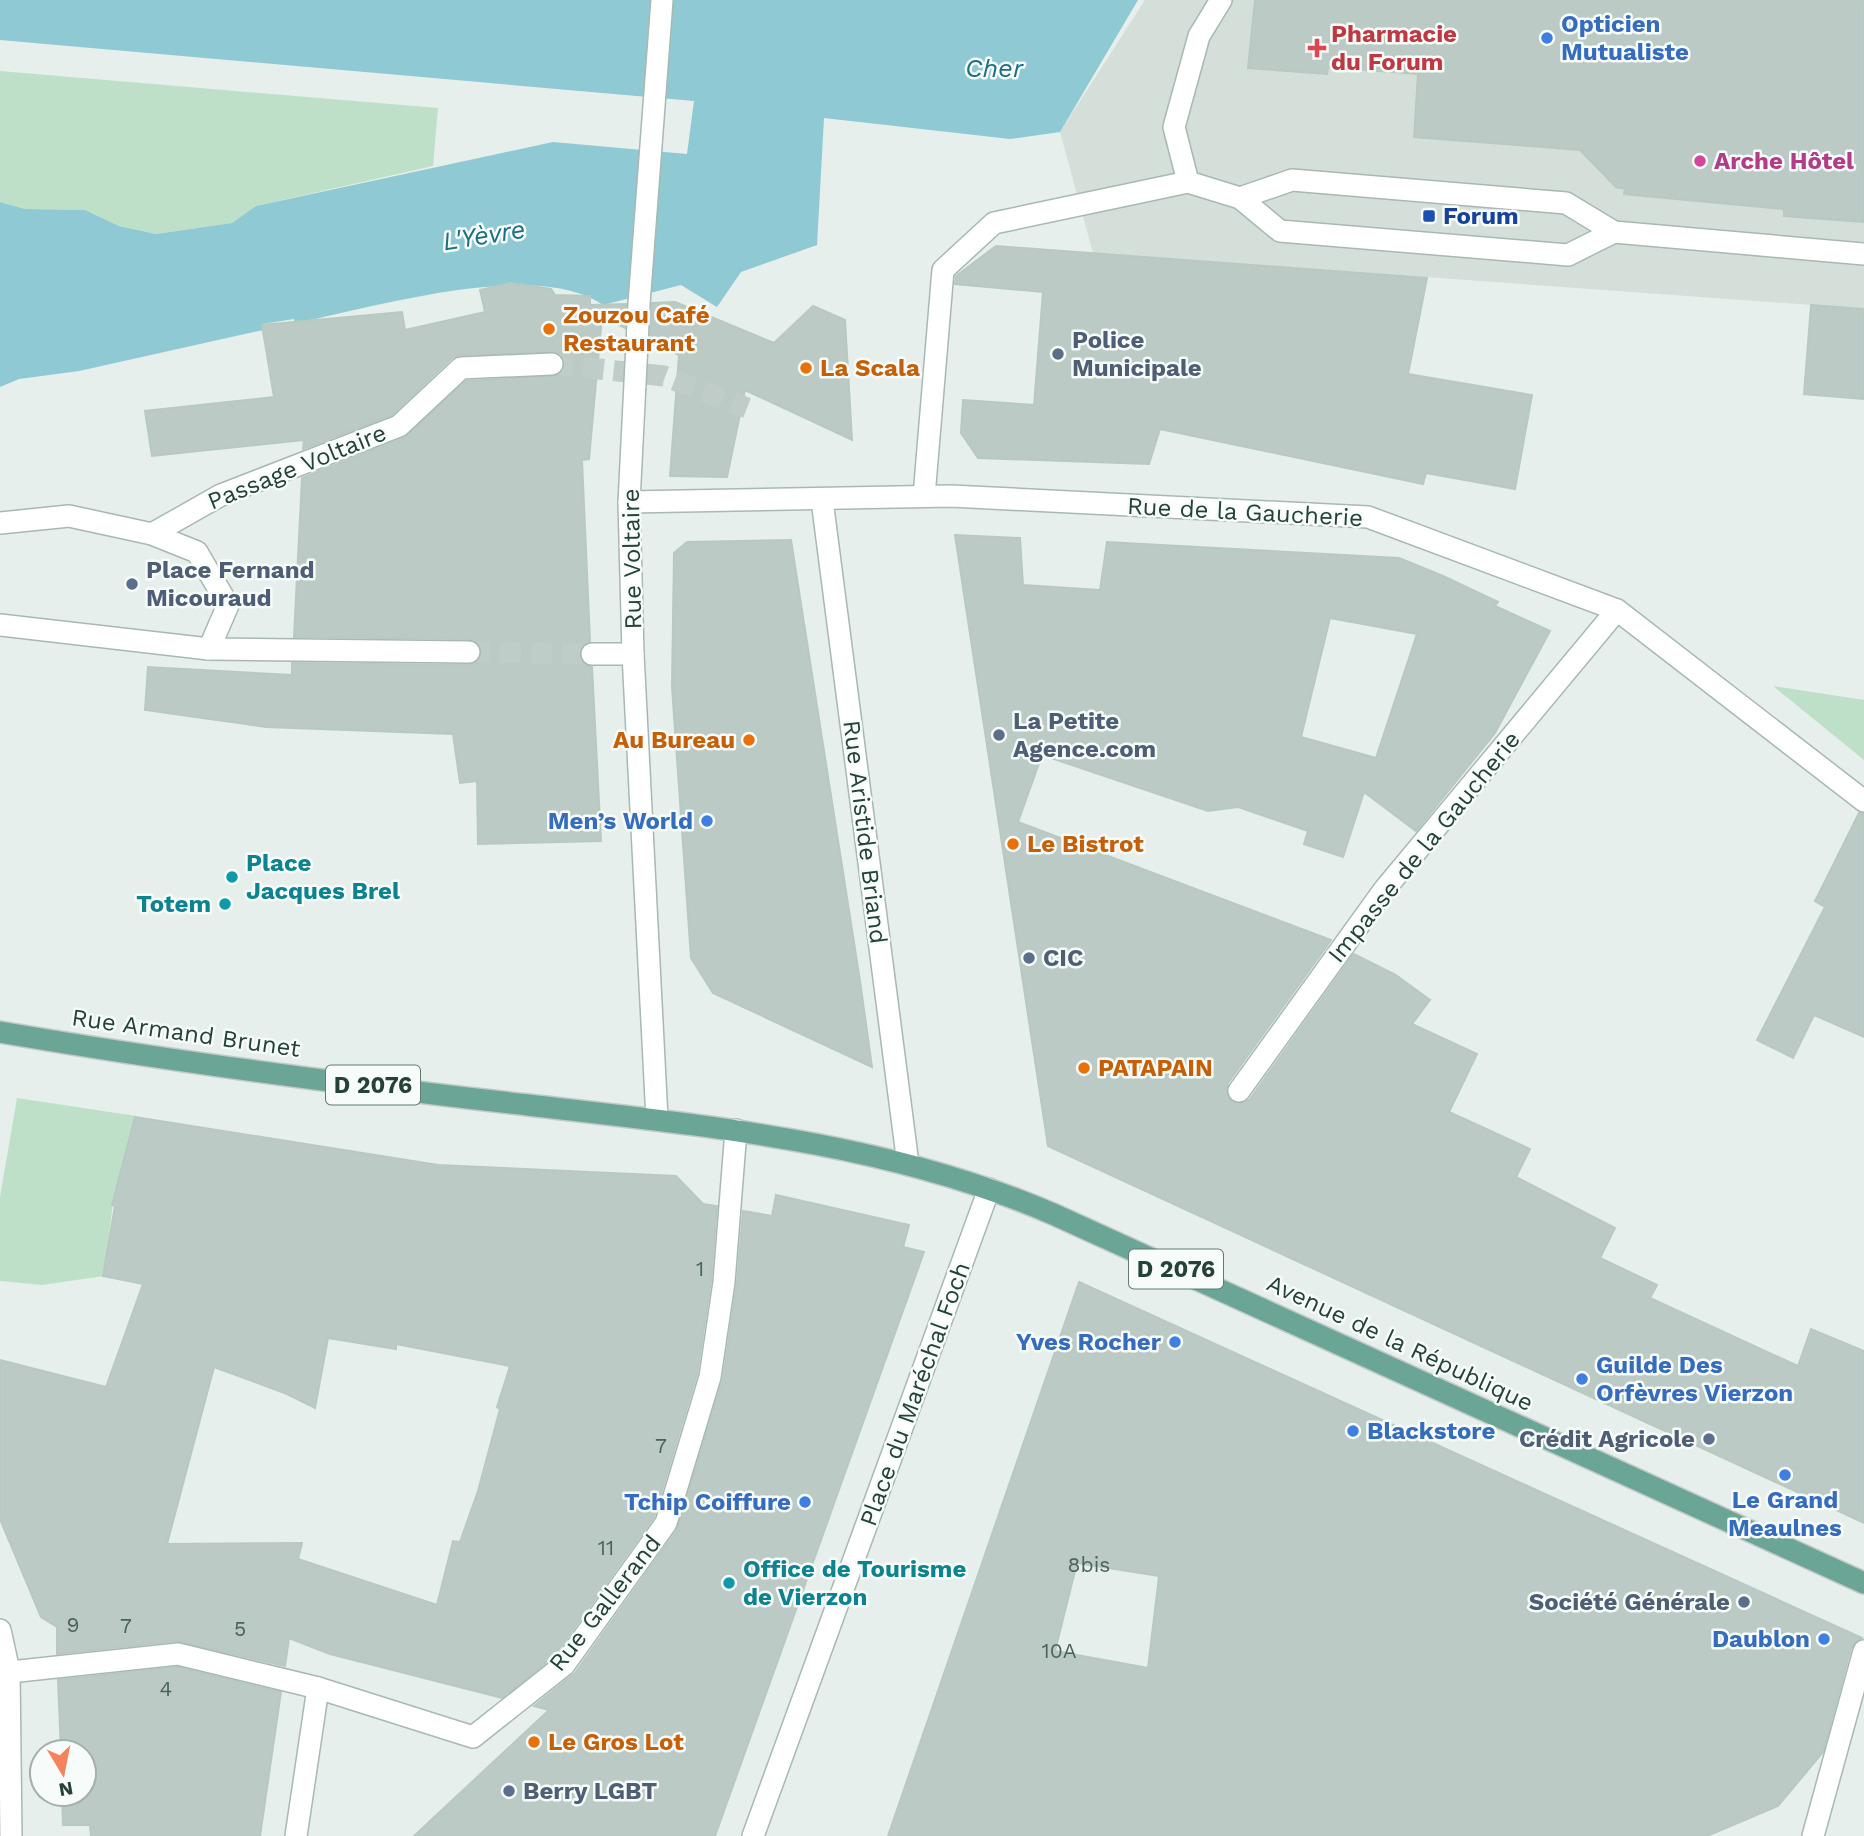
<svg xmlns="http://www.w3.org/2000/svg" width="1864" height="1836" viewBox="0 0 1864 1836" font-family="'Work Sans',sans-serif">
<rect width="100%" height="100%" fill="#e6efeb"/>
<polygon fill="#d4dfda" points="1145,0 1864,0 1864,399 1804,394 1811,305 1093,253 1060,132"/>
<g fill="#bfe0c8">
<polygon points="0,71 438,108 433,166 256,206 232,223 156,234 119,226 85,210 25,209 0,202"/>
<polygon points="1773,686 1864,700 1864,760"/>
<polygon points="17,1098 136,1116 113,1203 104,1276 42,1285 0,1281 0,1197"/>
</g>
<path fill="#8ec9d4" d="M0,0h1138l-78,132 -50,7 -186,-21 -7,127 -76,27 -24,35 -36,-22 -78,20c-68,-47 -230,3 -308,18l-1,-4 -32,5 1,6 -184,41 -60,8 -19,8v-185l25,7 60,1 34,16 37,8 76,-11 24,-17 297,-64 134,12 7,-53 -694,-61z"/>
<g fill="#bbcac4" stroke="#b8c9c2" stroke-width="2" fill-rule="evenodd">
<polygon points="1255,0 1864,0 1864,222 1784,216 1784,209 1624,194 1625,189 1616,187 1580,150 1414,137 1418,74 1328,67 1327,74 1248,68"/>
<polygon points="996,246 1427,278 1408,374 1532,395 1515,489 1426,473 1423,484 1160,429 1149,464 978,458 961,433 963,400 1034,405 1043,292 955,284 956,276"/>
<polygon points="510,283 551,289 555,295 590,296 590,305 626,304 625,328 602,317 589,459 582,460 590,641 581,647 579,655 585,665 592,667 601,841 478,844 477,781 460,783 453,734 266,727 145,710 148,667 292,675 292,663 469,665 480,659 481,646 469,639 294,637 302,478 404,438 466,381 558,375 565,364 559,353 460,355 452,358 392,415 303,449 304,440 152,456 145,411 274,397 262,325 402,312 405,330 485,312 480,290"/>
<polygon points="675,302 774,343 813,306 845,320 852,440 745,390 727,477 670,476 679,355 650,340 652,303"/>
<polygon points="1811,305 1864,309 1864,399 1804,394"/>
<path d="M955,535l65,3 3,47 77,5 7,-48 292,16 44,18 55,26 -3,4 55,25 -55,102 -79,98 -52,-39 -21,65 -39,-13 4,-13 -70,-24 -30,4 -166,-56 -24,67 313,118 -103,143 -1,13 5,6 12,1 6,-4 104,-145 42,21 34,25 -18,24 65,30 -28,58 81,37 -14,28 99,51 -15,30 57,27 -7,13 148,68 13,-37 53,22v172l-816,-377zM1330,618l87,16 -41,124 -75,-21z"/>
<polygon points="791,540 860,981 872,1067 713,993 691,958 672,687 674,553 687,542"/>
<polygon points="1859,813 1864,814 1864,1037 1814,1015 1793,1058 1757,1040 1825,907 1815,901"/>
<path d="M135,1117l303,48 238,11 27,28 14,2 -6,75 -14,93 -43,143 -100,139 -52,42 -172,-44 -41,-16 -4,28 -108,-25 -120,13v-27l-16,-10 -41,-98v-159l106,27 37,-103 -40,-8 12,-70 -3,-1zM328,1338l68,11v-5l114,22 -13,41 3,2 -22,82 -18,51 -7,-1 -16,64 -139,-46 4,-16 -135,1 47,-177 73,27 28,14z"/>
<polygon points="776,1195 909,1225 903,1247 924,1252 715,1836 414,1836 549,1710 534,1706 575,1673 677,1530 723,1379 737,1283 743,1211 772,1216"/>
<path d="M1079,1282l783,356 -11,10 -28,104 -45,54 -71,30h-819zM1077,1563l82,13 -11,92 -93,-17z"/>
<polygon points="177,1667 281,1692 260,1836 91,1836 90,1825 63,1825 62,1794 84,1794 84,1752 61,1752 58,1680"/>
</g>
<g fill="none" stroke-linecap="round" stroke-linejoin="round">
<g stroke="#bfccc8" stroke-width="21" stroke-dasharray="21 10" stroke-linecap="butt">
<polyline points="552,364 664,376 747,408"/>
<polyline points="469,652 592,654"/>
</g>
<g stroke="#a8b8b2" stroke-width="24">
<g id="minor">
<polyline points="1188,182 1174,127 1199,36 1221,0"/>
<polyline points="1240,198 1292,180 1566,203 1614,232 1864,254"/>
<polyline points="924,496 943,270 994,223 1188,182 1240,198 1280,231 1568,255 1614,232"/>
<polyline points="822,500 908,1164"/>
<polyline points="629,502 951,496 1368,517 1617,610 1864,801"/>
<polyline points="0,523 69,516 152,534 197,552 228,605 209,649"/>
<polyline points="152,534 221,495 399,426 461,368 552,364"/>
<polyline points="0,625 209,649 469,652"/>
<polyline points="592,654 633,654"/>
<polyline points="1239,1091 1384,890 1617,610"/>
<polyline points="657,1119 633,654 629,502 639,304 662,0"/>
<polyline points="0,1630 9,1671 11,1836"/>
<polyline points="0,1673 178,1654 318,1688 473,1737 564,1665 666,1523 710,1377 724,1282 736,1130"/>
<polyline points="296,1836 318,1688"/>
<polyline points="753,1836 989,1189"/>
<polyline points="1813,1836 1864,1651"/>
</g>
</g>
<g stroke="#c2cac8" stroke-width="24">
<path id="major" d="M0,1032c175,30 352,53 528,73 179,21 358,37 525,109l811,369"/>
</g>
<use href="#minor" stroke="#fff" stroke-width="21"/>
<use href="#major" stroke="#6aa596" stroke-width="21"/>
</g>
<g fill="#3f7fe0" stroke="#f7fbf9" stroke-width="2.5">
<circle cx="1547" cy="38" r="7"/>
<circle cx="707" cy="821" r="7"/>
<circle cx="1175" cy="1342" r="7"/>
<circle cx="1582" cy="1379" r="7"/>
<circle cx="1353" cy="1431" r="7"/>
<circle cx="1785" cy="1475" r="7"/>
<circle cx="805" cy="1502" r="7"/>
<circle cx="1824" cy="1639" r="7"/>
</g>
<path fill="#e0444e" stroke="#f7fbf9" stroke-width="2.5" d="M1313.5 37.5h7v7h7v7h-7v7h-7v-7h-7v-7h7z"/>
<circle fill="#d1479c" stroke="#f7fbf9" stroke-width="2.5" cx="1700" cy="161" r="7"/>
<rect fill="#1a4fb4" stroke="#f7fbf9" stroke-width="2.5" x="1422" y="209" width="14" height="14" rx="3.5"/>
<g fill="#e8710a" stroke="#f7fbf9" stroke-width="2.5">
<circle cx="549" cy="329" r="7"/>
<circle cx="806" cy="368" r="7"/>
<circle cx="749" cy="740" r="7"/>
<circle cx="1013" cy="844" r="7"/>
<circle cx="1084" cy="1068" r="7"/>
<circle cx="534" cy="1742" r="7"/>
</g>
<g fill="#5c6f8a" stroke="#f7fbf9" stroke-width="2.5">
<circle cx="1058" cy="354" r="7"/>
<circle cx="132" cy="584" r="7"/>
<circle cx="999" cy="735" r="7"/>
<circle cx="1029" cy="958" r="7"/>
<circle cx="1709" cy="1439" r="7"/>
<circle cx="1744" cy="1602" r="7"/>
<circle cx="509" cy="1791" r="7"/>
</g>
<g fill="#0f9aa8" stroke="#f7fbf9" stroke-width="2.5">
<circle cx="232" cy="877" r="7"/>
<circle cx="225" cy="904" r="7"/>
<circle cx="729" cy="1583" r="7"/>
</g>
<g text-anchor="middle" stroke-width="5" stroke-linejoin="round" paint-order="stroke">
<g font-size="21" fill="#4a645c">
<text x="700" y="1276">1</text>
<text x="661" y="1453">7</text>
<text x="606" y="1555">11</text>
<text x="1089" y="1572">8bis</text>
<text x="73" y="1632">9</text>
<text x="126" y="1633">7</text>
<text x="240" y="1636">5</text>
<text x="1059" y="1658">10A</text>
<text x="166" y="1696">4</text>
</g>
<g fill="#f7fbf9" stroke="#637a73" stroke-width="2">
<rect x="326" y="1065.5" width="94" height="39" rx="5"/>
<rect x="1129" y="1249.5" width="94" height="39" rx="5"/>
</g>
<g font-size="23" font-weight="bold" fill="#24423a">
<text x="373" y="1093">D 2076</text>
<text x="1176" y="1277">D 2076</text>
</g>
<g font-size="24" font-weight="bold" fill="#366cbe" stroke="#f7fbf9" text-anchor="end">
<text x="1561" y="32" text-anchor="start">Opticien<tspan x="1561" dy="28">Mutualiste</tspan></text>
<text x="693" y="829">Men’s World</text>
<text x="1161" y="1350">Yves Rocher</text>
<text x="1596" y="1373" text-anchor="start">Guilde Des<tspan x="1596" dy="28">Orfèvres Vierzon</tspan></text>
<text x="1367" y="1439" text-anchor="start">Blackstore</text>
<text x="1785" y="1508" text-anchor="middle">Le Grand<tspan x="1785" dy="28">Meaulnes</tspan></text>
<text x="791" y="1510">Tchip Coiffure</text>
<text x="1810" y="1647">Daublon</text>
</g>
<g font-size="24" font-weight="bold" fill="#be3a42" stroke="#f7fbf9" text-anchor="start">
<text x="1331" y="42">Pharmacie<tspan x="1331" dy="28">du Forum</tspan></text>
</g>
<g font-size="24" font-weight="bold" fill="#b23c85" stroke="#f7fbf9" text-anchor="start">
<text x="1714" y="169">Arche Hôtel</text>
</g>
<g font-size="24" font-weight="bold" fill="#164399" stroke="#f7fbf9" text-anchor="start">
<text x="1443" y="224">Forum</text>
</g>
<g font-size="24" font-weight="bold" fill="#c56008" stroke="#f7fbf9" text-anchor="start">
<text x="563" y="323">Zouzou Café<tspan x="563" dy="28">Restaurant</tspan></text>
<text x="820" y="376">La Scala</text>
<text x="735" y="748" text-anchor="end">Au Bureau</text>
<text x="1027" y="852">Le Bistrot</text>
<text x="1098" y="1076">PATAPAIN</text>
<text x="548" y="1750">Le Gros Lot</text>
</g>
<g font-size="24" font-weight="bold" fill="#4e5e75" stroke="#f7fbf9" text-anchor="start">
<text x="1072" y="348">Police<tspan x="1072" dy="28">Municipale</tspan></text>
<text x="146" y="578">Place Fernand<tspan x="146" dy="28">Micouraud</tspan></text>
<text x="1013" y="729">La Petite<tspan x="1013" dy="28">Agence.com</tspan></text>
<text x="1043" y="966">CIC</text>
<text x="1695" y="1447" text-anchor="end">Crédit Agricole</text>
<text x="1730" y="1610" text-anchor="end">Société Générale</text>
<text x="523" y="1799">Berry LGBT</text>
</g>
<g font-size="24" fill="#24423a" stroke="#f7fbf9">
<text transform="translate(297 467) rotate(-22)" y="8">Passage Voltaire</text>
<text transform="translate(1245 512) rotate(3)" y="8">Rue de la Gaucherie</text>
<text transform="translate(632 559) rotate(-91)" y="8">Rue Voltaire</text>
<text transform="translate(865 832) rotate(83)" y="8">Rue Aristide Briand</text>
<text transform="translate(1424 847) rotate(-51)" y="8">Impasse de la Gaucherie</text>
<text transform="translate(186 1033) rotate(8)" y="8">Rue Armand Brunet</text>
<text transform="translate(1400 1343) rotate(25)" y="8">Avenue de la République</text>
<text transform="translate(915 1394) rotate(-70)" y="8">Place du Maréchal Foch</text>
<text transform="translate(605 1603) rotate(-52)" y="8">Rue Gallerand</text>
</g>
<g font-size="24" font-weight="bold" fill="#0d838f" stroke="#f7fbf9" text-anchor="start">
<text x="246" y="871">Place<tspan x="246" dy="28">Jacques Brel</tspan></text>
<text x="211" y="912" text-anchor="end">Totem</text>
<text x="743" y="1577">Office de Tourisme<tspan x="743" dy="28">de Vierzon</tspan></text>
</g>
<g font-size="26" font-style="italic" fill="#1c6f80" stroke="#f7fbf9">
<text x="994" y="77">Cher</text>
<text transform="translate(484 235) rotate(-9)" y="9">L'Yèvre</text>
</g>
</g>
<g transform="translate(63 1773) rotate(170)"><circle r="33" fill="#f7fbf9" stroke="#a3b1ad" stroke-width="2"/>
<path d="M0-5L12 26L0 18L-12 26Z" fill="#f4845f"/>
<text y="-10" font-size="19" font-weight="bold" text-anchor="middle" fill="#24423a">N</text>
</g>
</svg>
